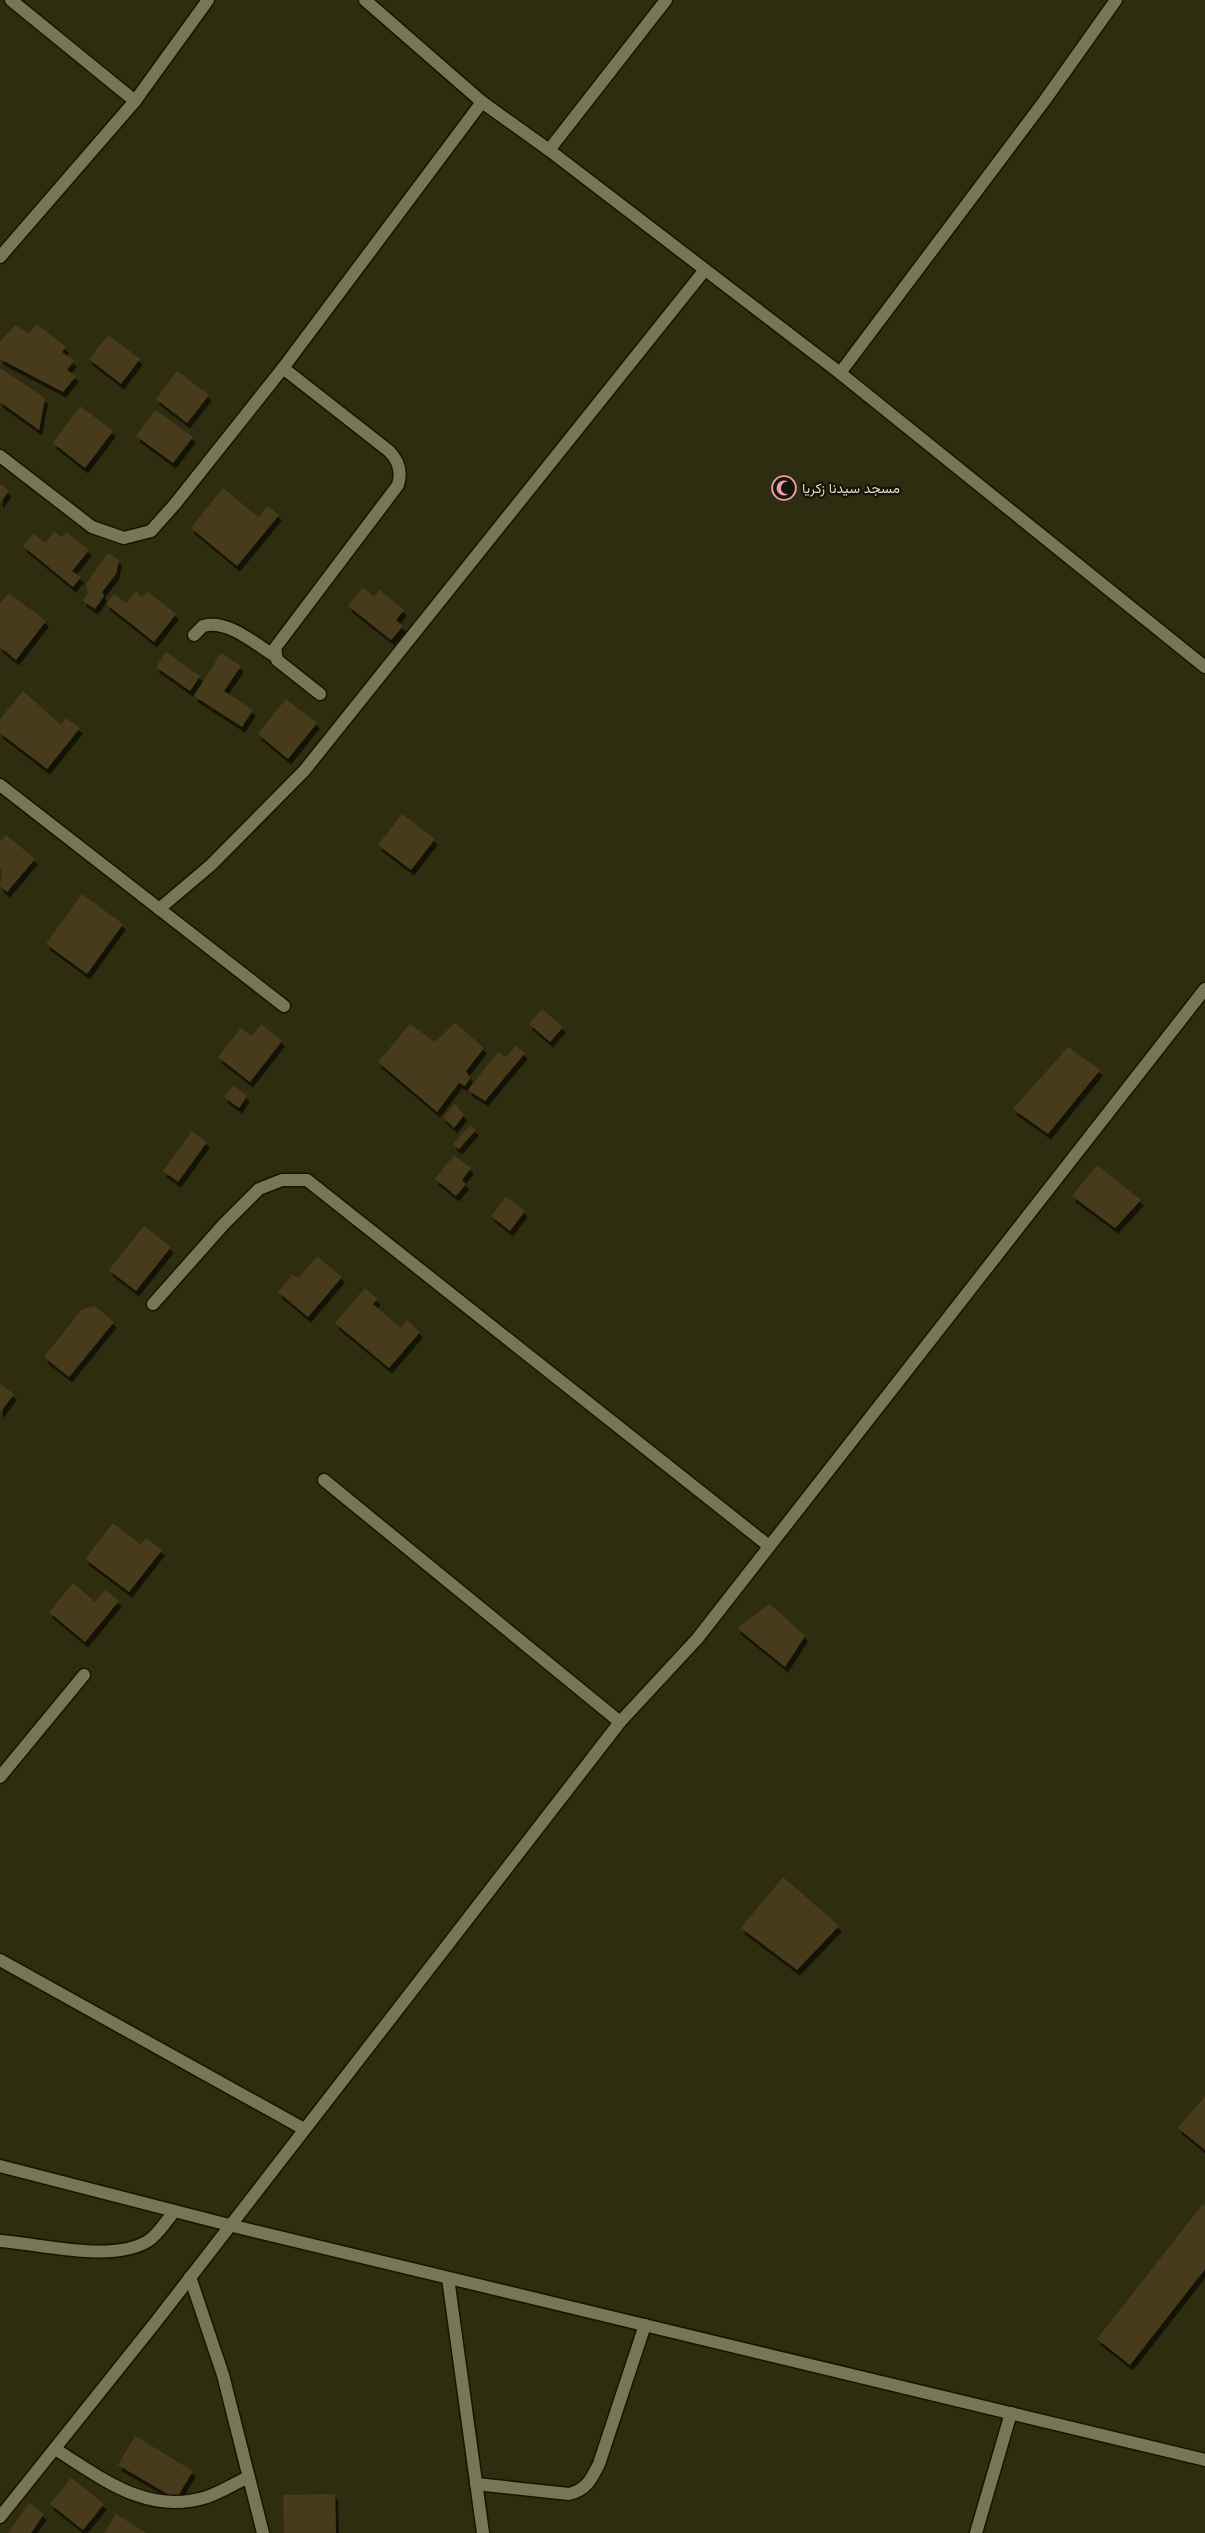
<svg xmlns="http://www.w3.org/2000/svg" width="1205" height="2533" viewBox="0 0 1205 2533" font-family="Montserrat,Vazirmatn,sans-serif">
<defs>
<filter id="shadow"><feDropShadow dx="3" dy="5.5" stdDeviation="0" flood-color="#0009"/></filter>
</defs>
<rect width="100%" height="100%" fill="#2e2d0f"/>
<g fill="#473b1e" filter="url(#shadow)">
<polygon points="36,324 66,347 62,352 74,361 67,370 76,376 63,392 0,359 0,342 15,325 29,334"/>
<polygon points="108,335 140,359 121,384 89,359"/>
<polygon points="0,368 45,398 39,430 0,402"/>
<polygon points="177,371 209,395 187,423 156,399"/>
<polygon points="80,406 113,431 85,468 53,443"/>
<polygon points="155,410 193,437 173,463 136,436"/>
<polygon points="0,484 9,491 0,503"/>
<polygon points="223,488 258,517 268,506 279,515 237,566 191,528"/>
<polygon points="54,531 62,537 66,532 89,550 72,571 81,577 73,587 23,546 33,533 45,543"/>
<polygon points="108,553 119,560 116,574 102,592 104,596 95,609 83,601 88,593 86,584"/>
<polygon points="363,587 374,597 380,590 404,610 396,620 403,626 391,640 348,606"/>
<polygon points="136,591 142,597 147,591 176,614 154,642 106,604 114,594 126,603"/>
<polygon points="9,593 46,621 16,660 0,647 0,604"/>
<polygon points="166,652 200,676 190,691 156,667"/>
<polygon points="221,653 241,666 224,691 253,710 242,727 194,696"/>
<polygon points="23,691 61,725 66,718 80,728 47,769 0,733 0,719"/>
<polygon points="286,699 317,723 288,759 258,734"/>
<polygon points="402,814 435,839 411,870 378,845"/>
<polygon points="6,835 35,859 7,892 0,886 2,870 0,868 0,842"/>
<polygon points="82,894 123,924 87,974 46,944"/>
<polygon points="542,1009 563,1027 550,1042 529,1024"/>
<polygon points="455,1023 484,1048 466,1071 470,1078 465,1086 459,1083 437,1112 378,1062 410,1024 435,1042"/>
<polygon points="261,1024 282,1041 250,1082 218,1057 241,1028 252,1036"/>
<polygon points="515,1046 525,1053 485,1101 468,1090 498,1052 506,1057"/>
<polygon points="1068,1047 1100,1070 1048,1134 1013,1109"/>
<polygon points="233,1085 247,1096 239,1108 224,1097"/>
<polygon points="455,1104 464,1115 454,1128 443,1117"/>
<polygon points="470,1125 476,1130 459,1149 453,1144"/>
<polygon points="192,1131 207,1142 178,1182 163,1171"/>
<polygon points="454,1155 471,1168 462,1180 466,1184 456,1196 435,1179"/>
<polygon points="1097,1165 1141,1200 1115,1228 1072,1196"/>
<polygon points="506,1197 525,1211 510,1231 491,1216"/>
<polygon points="144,1226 171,1247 136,1291 109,1270"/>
<polygon points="317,1256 342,1277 308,1317 278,1292 292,1275 299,1278"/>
<polygon points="365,1288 378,1299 373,1304 400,1328 407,1320 420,1332 389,1368 335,1323"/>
<polygon points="95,1306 114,1322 69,1377 44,1357 82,1309"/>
<polygon points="0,1384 14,1394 0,1413"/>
<polygon points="113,1523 141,1545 146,1538 162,1550 129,1592 85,1559"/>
<polygon points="73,1583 95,1602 105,1590 119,1601 85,1642 49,1612"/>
<polygon points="770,1604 805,1636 785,1667 737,1628"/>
<polygon points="783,1877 839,1926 797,1970 741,1928"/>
<polygon points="1205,2096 1205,2150 1178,2128"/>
<polygon points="1203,2204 1205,2206 1205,2269 1130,2365 1097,2339"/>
<polygon points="135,2436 193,2471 176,2499 118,2465"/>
<polygon points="71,2478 104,2504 83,2530 50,2504"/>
<polygon points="335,2494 336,2533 284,2533 283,2495"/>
<polygon points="29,2503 44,2514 31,2533 8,2533"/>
<polygon points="116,2514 146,2533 104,2533"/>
</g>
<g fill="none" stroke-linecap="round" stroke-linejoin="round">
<g stroke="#171500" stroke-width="15">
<g id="minor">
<polyline points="11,0 135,101"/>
<polyline points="365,0 482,102 549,150 840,373 1205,667"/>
<polyline points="549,150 666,0"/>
<polyline points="0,257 135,101 208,0"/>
<path d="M283,368l106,83c10,10 13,21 9,34l-123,163 2,12 43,34"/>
<polyline points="840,373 1045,100 1116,0"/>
<polyline points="0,456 92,527 124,538 151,531 175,504 283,368 482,102"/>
<path d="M194,635l9,-9c25,-7 52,18 72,30"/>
<polyline points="0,785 284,1006"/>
<polyline points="159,909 211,865 304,771 704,271"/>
<polyline points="153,1304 224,1224 259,1189 282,1180 307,1180 769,1546"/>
<polyline points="324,1480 620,1722"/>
<polyline points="0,1777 84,1675"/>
<polyline points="0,1960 304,2129"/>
<polyline points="0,2166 229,2225 1205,2460"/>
<path d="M0,2241c42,3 112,22 148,0 10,-6 18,-20 26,-29"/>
<polyline points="190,2277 223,2375 263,2533"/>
<polyline points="448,2278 483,2533"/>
<path d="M55,2449c47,29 92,67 152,48 14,-5 28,-14 42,-20"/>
<path d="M476,2484l93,10c17,-4 22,-14 30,-30l46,-139"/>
<polyline points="0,2517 155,2323 620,1722 697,1639 1205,989"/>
<polyline points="976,2533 1011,2413"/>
</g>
</g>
<use href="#minor" stroke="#777656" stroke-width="12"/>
</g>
<defs>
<g id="mosque-ring" transform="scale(1.25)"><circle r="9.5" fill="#151508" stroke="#f29aad" stroke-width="1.5"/><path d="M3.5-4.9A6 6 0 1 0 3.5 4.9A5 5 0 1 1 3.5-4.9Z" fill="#f29aad"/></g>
</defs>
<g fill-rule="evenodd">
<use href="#mosque-ring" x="784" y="488"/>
</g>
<g text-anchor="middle" stroke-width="4.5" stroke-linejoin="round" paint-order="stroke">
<g font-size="14" fill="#dcdccb" stroke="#151508" text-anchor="start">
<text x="802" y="493">مسجد سيدنا زكريا</text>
</g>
</g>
</svg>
